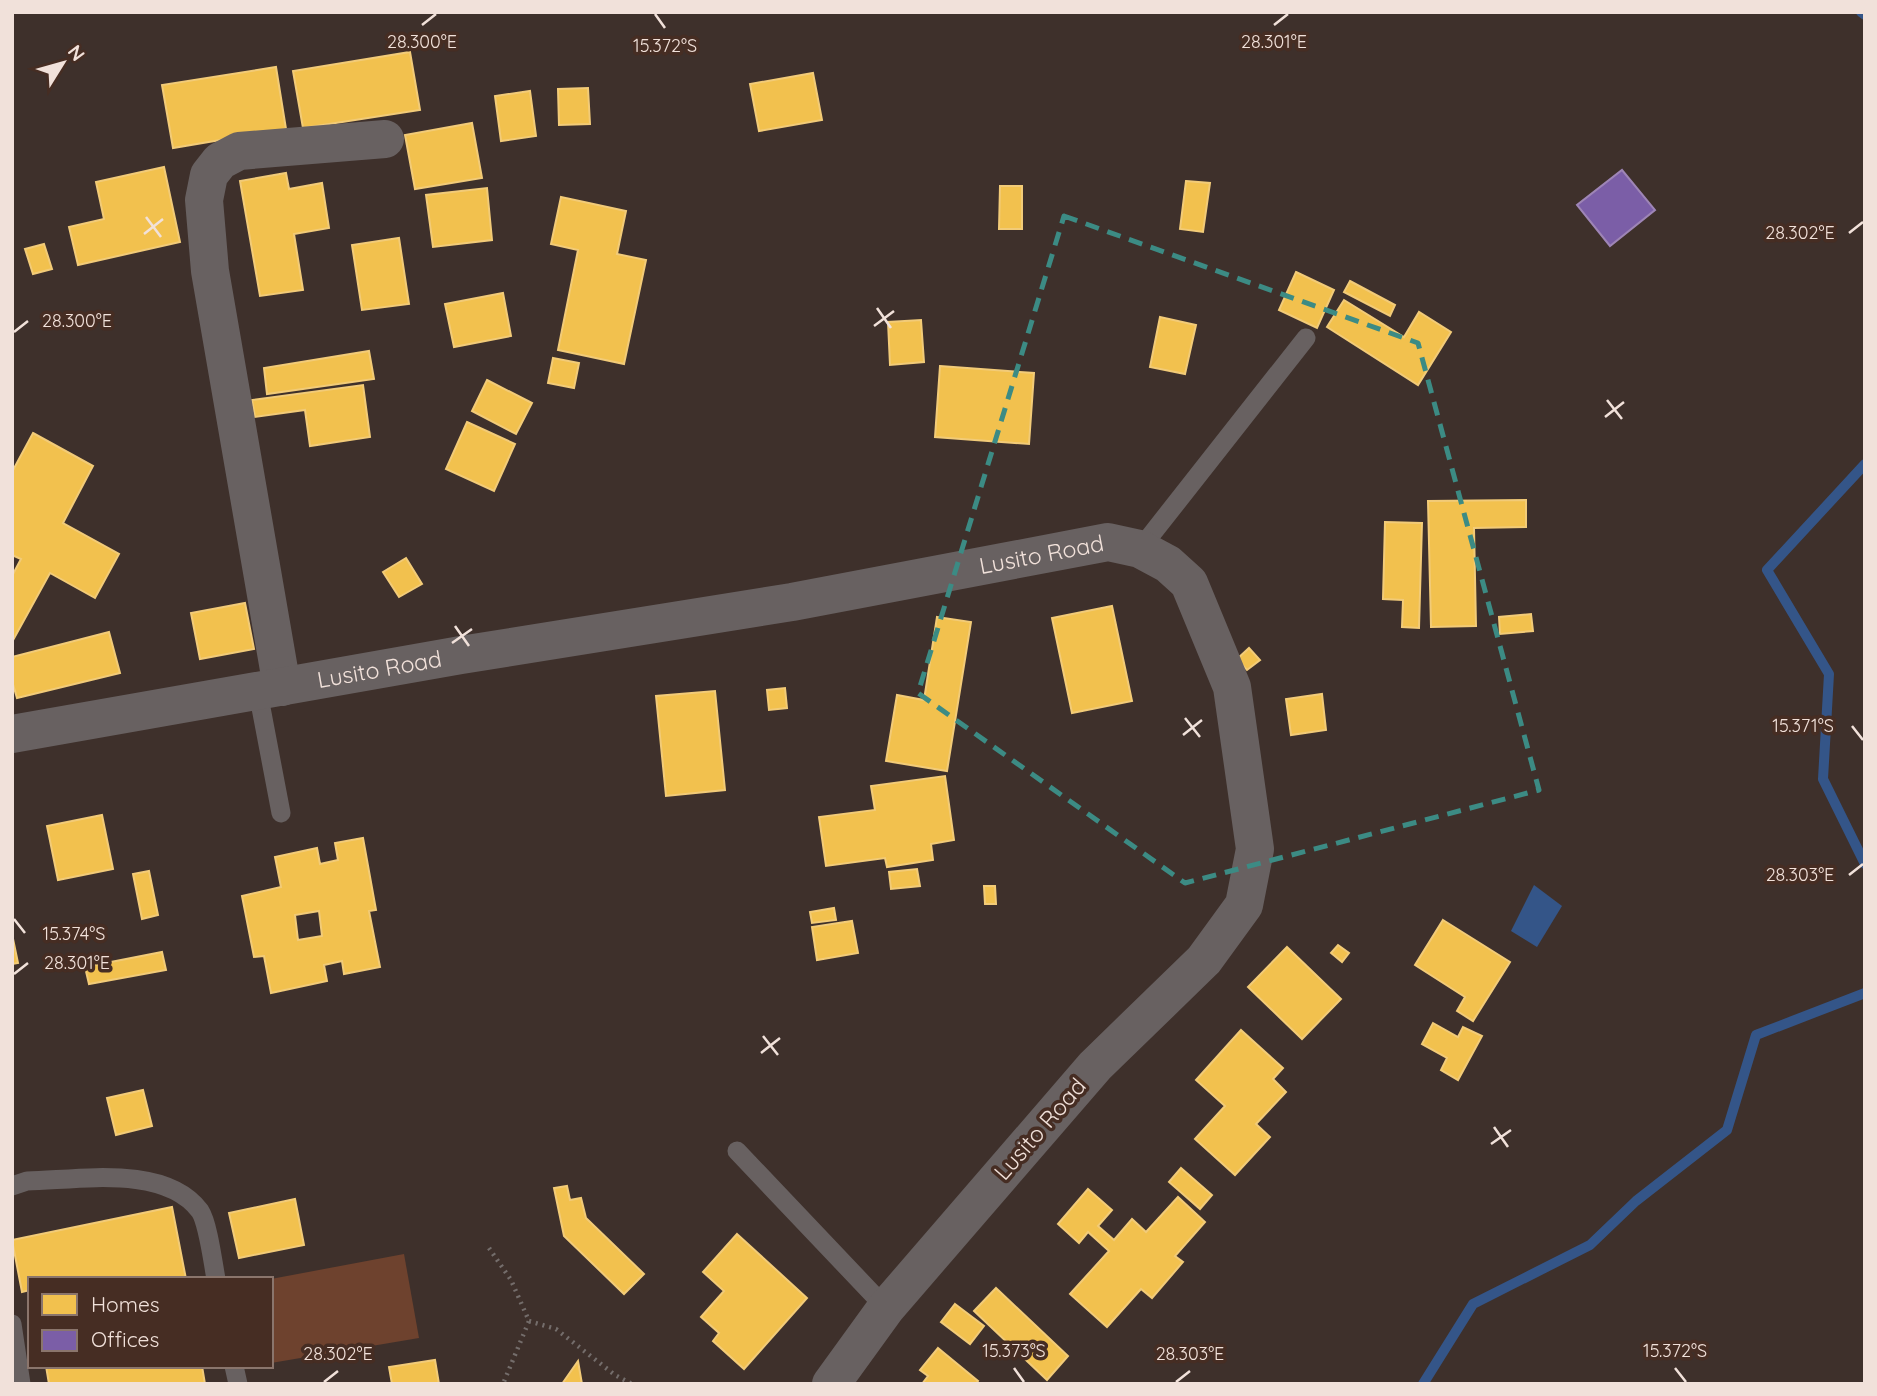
<svg xmlns="http://www.w3.org/2000/svg" width="1877" height="1396" viewBox="0 0 1877 1396" font-family="Quicksand,sans-serif">
<rect width="100%" height="100%" fill="#3e302b"/>
<polygon fill="#6e422e" points="404,1254 419,1338 271,1363 271,1279"/>
<polygon fill="#345588" points="1534,885 1562,906 1537,947 1511,931"/>
<g fill="#f2c14e" stroke="#f2cb78" stroke-width="2" fill-rule="evenodd">
<polygon points="410,52 420,110 303,128 293,71"/>
<polygon points="276,67 286,129 173,148 162,85"/>
<polygon points="813,73 822,120 759,131 750,84"/>
<polygon points="588,88 590,124 559,125 558,89"/>
<polygon points="530,91 536,136 501,141 495,96"/>
<polygon points="472,123 482,178 415,189 405,135"/>
<polygon points="164,167 180,242 78,265 69,227 104,219 96,182"/>
<polygon points="286,173 289,189 322,183 329,228 294,234 303,290 260,296 240,181"/>
<polygon points="1186,181 1210,183 1203,232 1180,229"/>
<polygon points="1000,186 1022,186 1022,229 999,229"/>
<polygon points="487,188 492,240 433,247 426,195"/>
<polygon points="561,197 626,211 617,254 646,260 624,364 558,350 578,250 551,244"/>
<polygon points="399,238 409,304 362,310 352,245"/>
<polygon points="44,244 52,269 33,274 25,249"/>
<polygon points="1296,272 1334,290 1317,328 1279,310"/>
<polygon points="1350,281 1395,305 1390,316 1344,292"/>
<polygon points="503,293 511,336 454,347 445,304"/>
<polygon points="1344,300 1404,337 1419,312 1451,332 1418,385 1327,327"/>
<polygon points="1160,317 1196,325 1185,374 1150,367"/>
<polygon points="921,320 924,362 890,365 888,322"/>
<polygon points="369,351 374,379 267,394 264,368"/>
<polygon points="553,358 579,363 574,388 548,383"/>
<polygon points="940,366 1034,373 1029,444 935,437"/>
<polygon points="487,380 532,403 516,434 472,411"/>
<polygon points="363,385 370,437 310,446 305,410 255,417 252,400"/>
<polygon points="467,422 515,444 494,491 446,469"/>
<polygon points="33,433 93,466 63,523 119,554 95,598 50,573 12,642 12,576 21,559 12,555 12,472"/>
<polygon points="1526,500 1526,527 1474,528 1476,626 1431,627 1428,501"/>
<polygon points="1385,522 1422,523 1419,628 1402,627 1403,600 1383,599"/>
<polygon points="406,558 422,584 399,597 383,572"/>
<polygon points="245,603 254,649 200,659 191,613"/>
<polygon points="1112,606 1132,701 1072,713 1052,618"/>
<polygon points="1531,614 1533,631 1500,634 1499,617"/>
<polygon points="937,617 971,622 947,771 886,761 897,695 924,700"/>
<polygon points="109,632 120,673 17,698 12,681 12,657"/>
<polygon points="1249,648 1260,660 1247,670 1237,659"/>
<polygon points="785,688 787,708 769,710 767,690"/>
<polygon points="715,691 725,790 666,796 656,696"/>
<polygon points="1322,694 1326,730 1291,735 1286,699"/>
<polygon points="945,776 954,840 931,844 933,860 887,867 885,858 826,866 819,817 875,810 871,786"/>
<polygon points="102,815 113,869 58,880 47,826"/>
<path d="M363,838l13,72 -7,1 11,56 -36,7 -2,-13 -18,4 3,16 -56,12 -7,-37 -10,1 -12,-61 39,-9 -6,-30 42,-9 3,16 18,-4 -3,-17zM319,911l3,25 -24,4 -3,-25z"/>
<polygon points="917,869 920,886 891,889 889,872"/>
<polygon points="149,871 158,915 142,919 133,874"/>
<polygon points="984,886 995,886 996,904 985,904"/>
<polygon points="834,908 836,920 812,923 810,912"/>
<polygon points="1443,920 1510,962 1473,1021 1457,1011 1465,997 1415,965"/>
<polygon points="852,921 858,953 817,960 812,927"/>
<polygon points="12,934 18,963 12,964"/>
<polygon points="1338,945 1349,953 1342,962 1331,953"/>
<polygon points="1287,947 1341,999 1302,1039 1248,987"/>
<polygon points="162,952 166,970 89,984 85,967"/>
<polygon points="1433,1023 1458,1037 1463,1027 1482,1036 1458,1080 1441,1070 1447,1058 1422,1044"/>
<polygon points="1241,1030 1283,1068 1273,1079 1286,1092 1256,1124 1270,1137 1235,1175 1195,1139 1225,1106 1196,1080"/>
<polygon points="143,1090 152,1126 116,1135 107,1098"/>
<polygon points="1181,1168 1212,1195 1200,1209 1169,1182"/>
<polygon points="567,1186 570,1200 581,1198 586,1218 644,1274 624,1294 564,1236 554,1188"/>
<polygon points="1088,1189 1112,1210 1098,1226 1114,1240 1132,1219 1146,1232 1178,1197 1205,1222 1175,1256 1183,1262 1152,1298 1141,1289 1107,1327 1070,1294 1109,1251 1088,1232 1079,1243 1058,1224"/>
<polygon points="295,1199 304,1245 239,1258 229,1213"/>
<polygon points="172,1207 186,1279 30,1279 30,1290 22,1292 12,1240"/>
<polygon points="737,1234 807,1298 744,1369 713,1341 719,1333 701,1317 724,1291 703,1272"/>
<polygon points="996,1288 1068,1356 1047,1380 974,1311"/>
<polygon points="955,1304 984,1326 970,1344 941,1322"/>
<polygon points="938,1348 978,1381 976,1384 922,1384 928,1376 920,1370"/>
<polygon points="435,1360 439,1384 392,1384 389,1367"/>
<polygon points="578,1361 582,1384 562,1384"/>
<polygon points="46,1366 202,1366 205,1384 49,1384"/>
</g>
<polygon fill="#7b5ea7" stroke="#9e85b6" stroke-width="2" points="1622,170 1655,210 1610,246 1577,205"/>
<g fill="none" stroke-linecap="round" stroke-linejoin="round">
<g stroke="#345588" stroke-width="10">
<polyline points="1861,12 1865,15"/>
<polyline points="1865,464 1767,570 1829,674 1823,779 1865,864"/>
<polyline points="1423,1384 1473,1304 1590,1245 1636,1201 1727,1130 1756,1035 1865,993"/>
</g>
<g stroke="#746d6b" stroke-width="4.5" stroke-dasharray="2 5" stroke-linecap="butt">
<polyline points="489,1248 511,1280 529,1321 503,1384"/>
<polyline points="529,1321 556,1329 615,1375 632,1384"/>
</g>
<g stroke="#686161" stroke-width="19">
<polyline points="1140,549 1306,338"/>
<polyline points="258,692 281,813"/>
<polyline points="737,1151 886,1308"/>
<path d="M12,1186l15,-5c51,-1 138,-17 173,30 8,12 13,52 16,68"/>
<polyline points="12,1324 21,1384"/>
<polyline points="234,1366 238,1384"/>
</g>
<g stroke="#686161" stroke-width="38">
<polyline points="282,687 210,271 204,200 209,175 220,161 239,151 385,139"/>
<path id="s1" d="M12,734l449,-79 331,-53 316,-60 32,7 28,15 21,19 43,104 23,162 -11,56 -40,55 -109,106 -209,242 -55,76"/>
</g>
</g>
<path fill="none" stroke="#3c8b84" stroke-width="5" stroke-dasharray="14 9" stroke-linejoin="round" d="M1064,216l354,127 121,447 -354,93 -267,-190z"/>
<path fill="none" stroke="#f1e1da" stroke-width="2.5" d="M655,14l10,14M422,25l14,-11M1274,25l14,-11M146,217l15,20M1849,233l14,-11M144,234l19,-15M877,308l14,20M874,326l20,-15M14,332l14,-11M1607,400l15,19M1605,417l19,-15M455,626l14,20M452,643l20,-14M1185,718l15,19M1852,726l11,14M1183,735l19,-15M1849,875l14,-11M14,919l11,14M14,974l14,-11M763,1036l15,19M761,1053l19,-15M1494,1127l14,20M1491,1144l20,-14M1014,1368l10,14M1675,1368l11,14M324,1382l14,-11M1176,1382l14,-11"/>
<g text-anchor="middle" stroke-width="7" stroke-linejoin="round" paint-order="stroke">
<g font-size="23" fill="#f1e1da" stroke="#462d23">
<text dy="8" stroke="none"><textPath href="#s1" startOffset="1045">Lusito Road</textPath></text>
<text dy="8" stroke="none"><textPath href="#s1" startOffset="373">Lusito Road</textPath></text>
<text transform="translate(1040 1129) rotate(-49)" y="8">Lusito Road</text>
</g>
</g>
<g font-size="18" text-anchor="middle" fill="#f1e1da" stroke="#462d23" stroke-width="7" stroke-linejoin="round" paint-order="stroke">
<text x="422" y="48">28.300°E</text>
<text x="1274" y="48">28.301°E</text>
<text x="665" y="52">15.372°S</text>
<text x="1800" y="239">28.302°E</text>
<text x="77" y="327">28.300°E</text>
<text x="1803" y="732">15.371°S</text>
<text x="1800" y="881">28.303°E</text>
<text x="74" y="940">15.374°S</text>
<text x="77" y="969">28.301°E</text>
<text x="1014" y="1357">15.373°S</text>
<text x="1675" y="1357">15.372°S</text>
<text x="338" y="1360">28.302°E</text>
<text x="1190" y="1360">28.303°E</text>
</g>
<rect width="1877" height="1396" fill="none" stroke="#f1e1da" stroke-width="28"/>
<rect x="28" y="1277" width="245" height="91" fill="#462d23" stroke="#8a756c" stroke-width="2"/>
<rect x="42" y="1294" width="35" height="21" fill="#f2c14e" stroke="#8a756c" stroke-width="2"/>
<text x="91" y="1312" font-size="21" fill="#f1e1da">Homes</text>
<rect x="42" y="1330" width="35" height="21" fill="#7b5ea7" stroke="#8a756c" stroke-width="2"/>
<text x="91" y="1347" font-size="21" fill="#f1e1da">Offices</text>
<g transform="translate(63 63) rotate(53)" stroke="#462d23" stroke-width="5" paint-order="stroke">
<path d="M0-5L12 26L0 18L-12 26Z" fill="#f1e1da"/>
<text y="-10" font-size="19" font-weight="bold" text-anchor="middle" fill="#f1e1da">N</text>
</g>
</svg>
